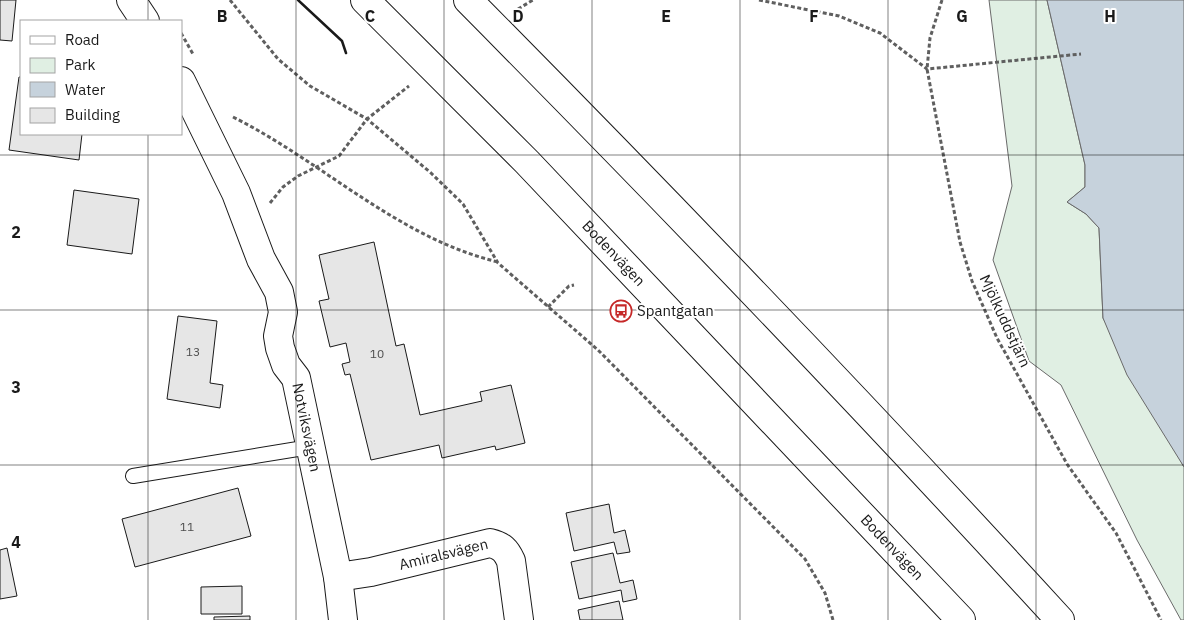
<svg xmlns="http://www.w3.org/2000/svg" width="1184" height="620" viewBox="0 0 1184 620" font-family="'IBM Plex Sans',sans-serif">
<rect width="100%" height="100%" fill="#fff"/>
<polygon fill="#e0efe3" stroke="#6a6a6a" points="989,0 1047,0 1085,165 1085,187 1067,202 1086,214 1099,228 1103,318 1184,467 1184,620 1181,620 1137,540 1061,385 1029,361 993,260 1012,186"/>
<polygon fill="#c6d2dc" stroke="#6a6a6a" points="1047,0 1184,0 1184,467 1127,375 1103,318 1099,228 1086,214 1067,202 1085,187 1085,165"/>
<g fill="#e6e6e6" stroke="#1a1a1a">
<polygon points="0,0 16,0 12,41 0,40"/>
<polygon points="19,77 21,77 21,134 82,134 79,160 9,150"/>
<polygon points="74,190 139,199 132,254 67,245"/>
<polygon points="374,242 396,346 404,344 420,415 482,401 480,392 511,385 525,443 496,450 495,446 442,458 439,445 371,460 350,374 345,375 342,364 350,362 346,343 330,347 319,301 329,299 319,255"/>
<polygon points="178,316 217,321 210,383 223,385 220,408 167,399"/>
<polygon points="238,488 251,536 135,567 122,519"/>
<polygon points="609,504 614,533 625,530 630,552 617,554 614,542 574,551 566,513"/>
<polygon points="7,548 17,596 0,599 0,550"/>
<polygon points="613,553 620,583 633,580 637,599 623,602 621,590 579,599 571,562"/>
<polygon points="242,586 242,614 201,614 201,587"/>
<polygon points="619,601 623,620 580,620 578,610"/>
<polygon points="250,616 250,620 214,620 214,617"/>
</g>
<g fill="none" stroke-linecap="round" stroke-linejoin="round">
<g stroke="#1a1a1a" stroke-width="16">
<polyline id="service" points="133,476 310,447"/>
</g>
<g stroke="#1a1a1a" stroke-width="30">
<g id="minor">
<polyline points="131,0 145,21"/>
<path id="s1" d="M181,81l55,112 25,66 18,33 4,20 -5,24 2,12 6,17 10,13 42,199 5,43"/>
<path id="s2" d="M338,577l33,-5 119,-29c12,3 16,7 21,18l8,59"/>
</g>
</g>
<g stroke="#1a1a1a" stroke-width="30">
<g id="primary">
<path id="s3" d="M365,0l162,162 434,458"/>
<path d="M468,0c201,203 399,409 592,620"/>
</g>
</g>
<g stroke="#5f5f5f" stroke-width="3" stroke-dasharray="4 2.5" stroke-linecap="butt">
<polyline points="230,0 278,59 310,86 367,119 431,173 463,204 498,263 598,350 805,559 825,593 833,620"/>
<polyline points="759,0 839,16 880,33 927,69 1081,54"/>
<polyline points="942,0 930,38 927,69 960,242 972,281 997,338 1067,464 1116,533 1161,620"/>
<polyline points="518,9 533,0"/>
<polyline points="181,33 193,54"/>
<path d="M233,117c90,45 165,121 265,145"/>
<polyline points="270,203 283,187 298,176 339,156 367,119 409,86"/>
<polyline points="548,307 569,286 574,285"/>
</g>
<use href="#service" stroke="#fff" stroke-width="14"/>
<use href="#minor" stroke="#fff" stroke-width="28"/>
<use href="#primary" stroke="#fff" stroke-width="28"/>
<polyline stroke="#1a1a1a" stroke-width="2.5" points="298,0 342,41 346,53"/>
</g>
<path fill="none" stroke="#1a1a1a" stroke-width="1" stroke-opacity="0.55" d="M148,0v21M296,0v620M444,0v620M592,0v620M740,0v620M888,0v620M1036,0v620M148,134v486M0,155h1184M0,310h1184M0,465h1184"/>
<defs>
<g id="bus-ring" transform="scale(1.125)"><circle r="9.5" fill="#fff" stroke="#c62828" stroke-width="1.5"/><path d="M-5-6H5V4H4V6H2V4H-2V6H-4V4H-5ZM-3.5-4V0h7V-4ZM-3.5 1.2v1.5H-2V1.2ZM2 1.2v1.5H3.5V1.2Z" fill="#c62828"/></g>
</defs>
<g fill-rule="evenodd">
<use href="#bus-ring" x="621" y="311"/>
</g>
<g text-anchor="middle" stroke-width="4" stroke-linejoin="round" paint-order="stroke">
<g font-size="12" fill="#4d4d4d">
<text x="193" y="356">13</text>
<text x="377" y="358">10</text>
<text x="187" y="531">11</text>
</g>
<g font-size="15" fill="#1a1a1a" stroke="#fff">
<text dy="5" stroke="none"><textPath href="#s3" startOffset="355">Bodenvägen</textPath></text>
<text transform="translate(1005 321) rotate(65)" y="5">Mjölkuddstjärn</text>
<text dy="5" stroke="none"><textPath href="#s1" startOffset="375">Notviksvägen</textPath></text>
<text dy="5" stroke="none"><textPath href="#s3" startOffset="760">Bodenvägen</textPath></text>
<text dy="5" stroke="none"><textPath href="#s2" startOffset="108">Amiralsvägen</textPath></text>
</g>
<g font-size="15" fill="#1a1a1a" stroke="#fff" text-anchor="start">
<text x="637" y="316">Spantgatan</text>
</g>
</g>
<g font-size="16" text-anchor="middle" font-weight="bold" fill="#1a1a1a" stroke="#fff" stroke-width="4" stroke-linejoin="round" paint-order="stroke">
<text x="222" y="22">B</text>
<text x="370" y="22">C</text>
<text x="518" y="22">D</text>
<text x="666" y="22">E</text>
<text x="814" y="22">F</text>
<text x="962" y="22">G</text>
<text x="1110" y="22">H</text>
<text x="16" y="238">2</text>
<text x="16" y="393">3</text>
<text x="16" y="548">4</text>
</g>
<rect x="20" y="20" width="162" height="115" fill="#ffffff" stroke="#a3a3a3"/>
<rect x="30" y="36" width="25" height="8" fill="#ffffff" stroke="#a3a3a3"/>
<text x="65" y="45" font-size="15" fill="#1a1a1a">Road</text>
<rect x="30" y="58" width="25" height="15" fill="#e0efe3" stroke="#a3a3a3"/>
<text x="65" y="70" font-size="15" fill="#1a1a1a">Park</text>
<rect x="30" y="82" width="25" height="15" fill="#c6d2dc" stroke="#a3a3a3"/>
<text x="65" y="95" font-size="15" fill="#1a1a1a">Water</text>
<rect x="30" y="108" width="25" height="15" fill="#e6e6e6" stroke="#a3a3a3"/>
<text x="65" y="120" font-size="15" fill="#1a1a1a">Building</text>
</svg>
